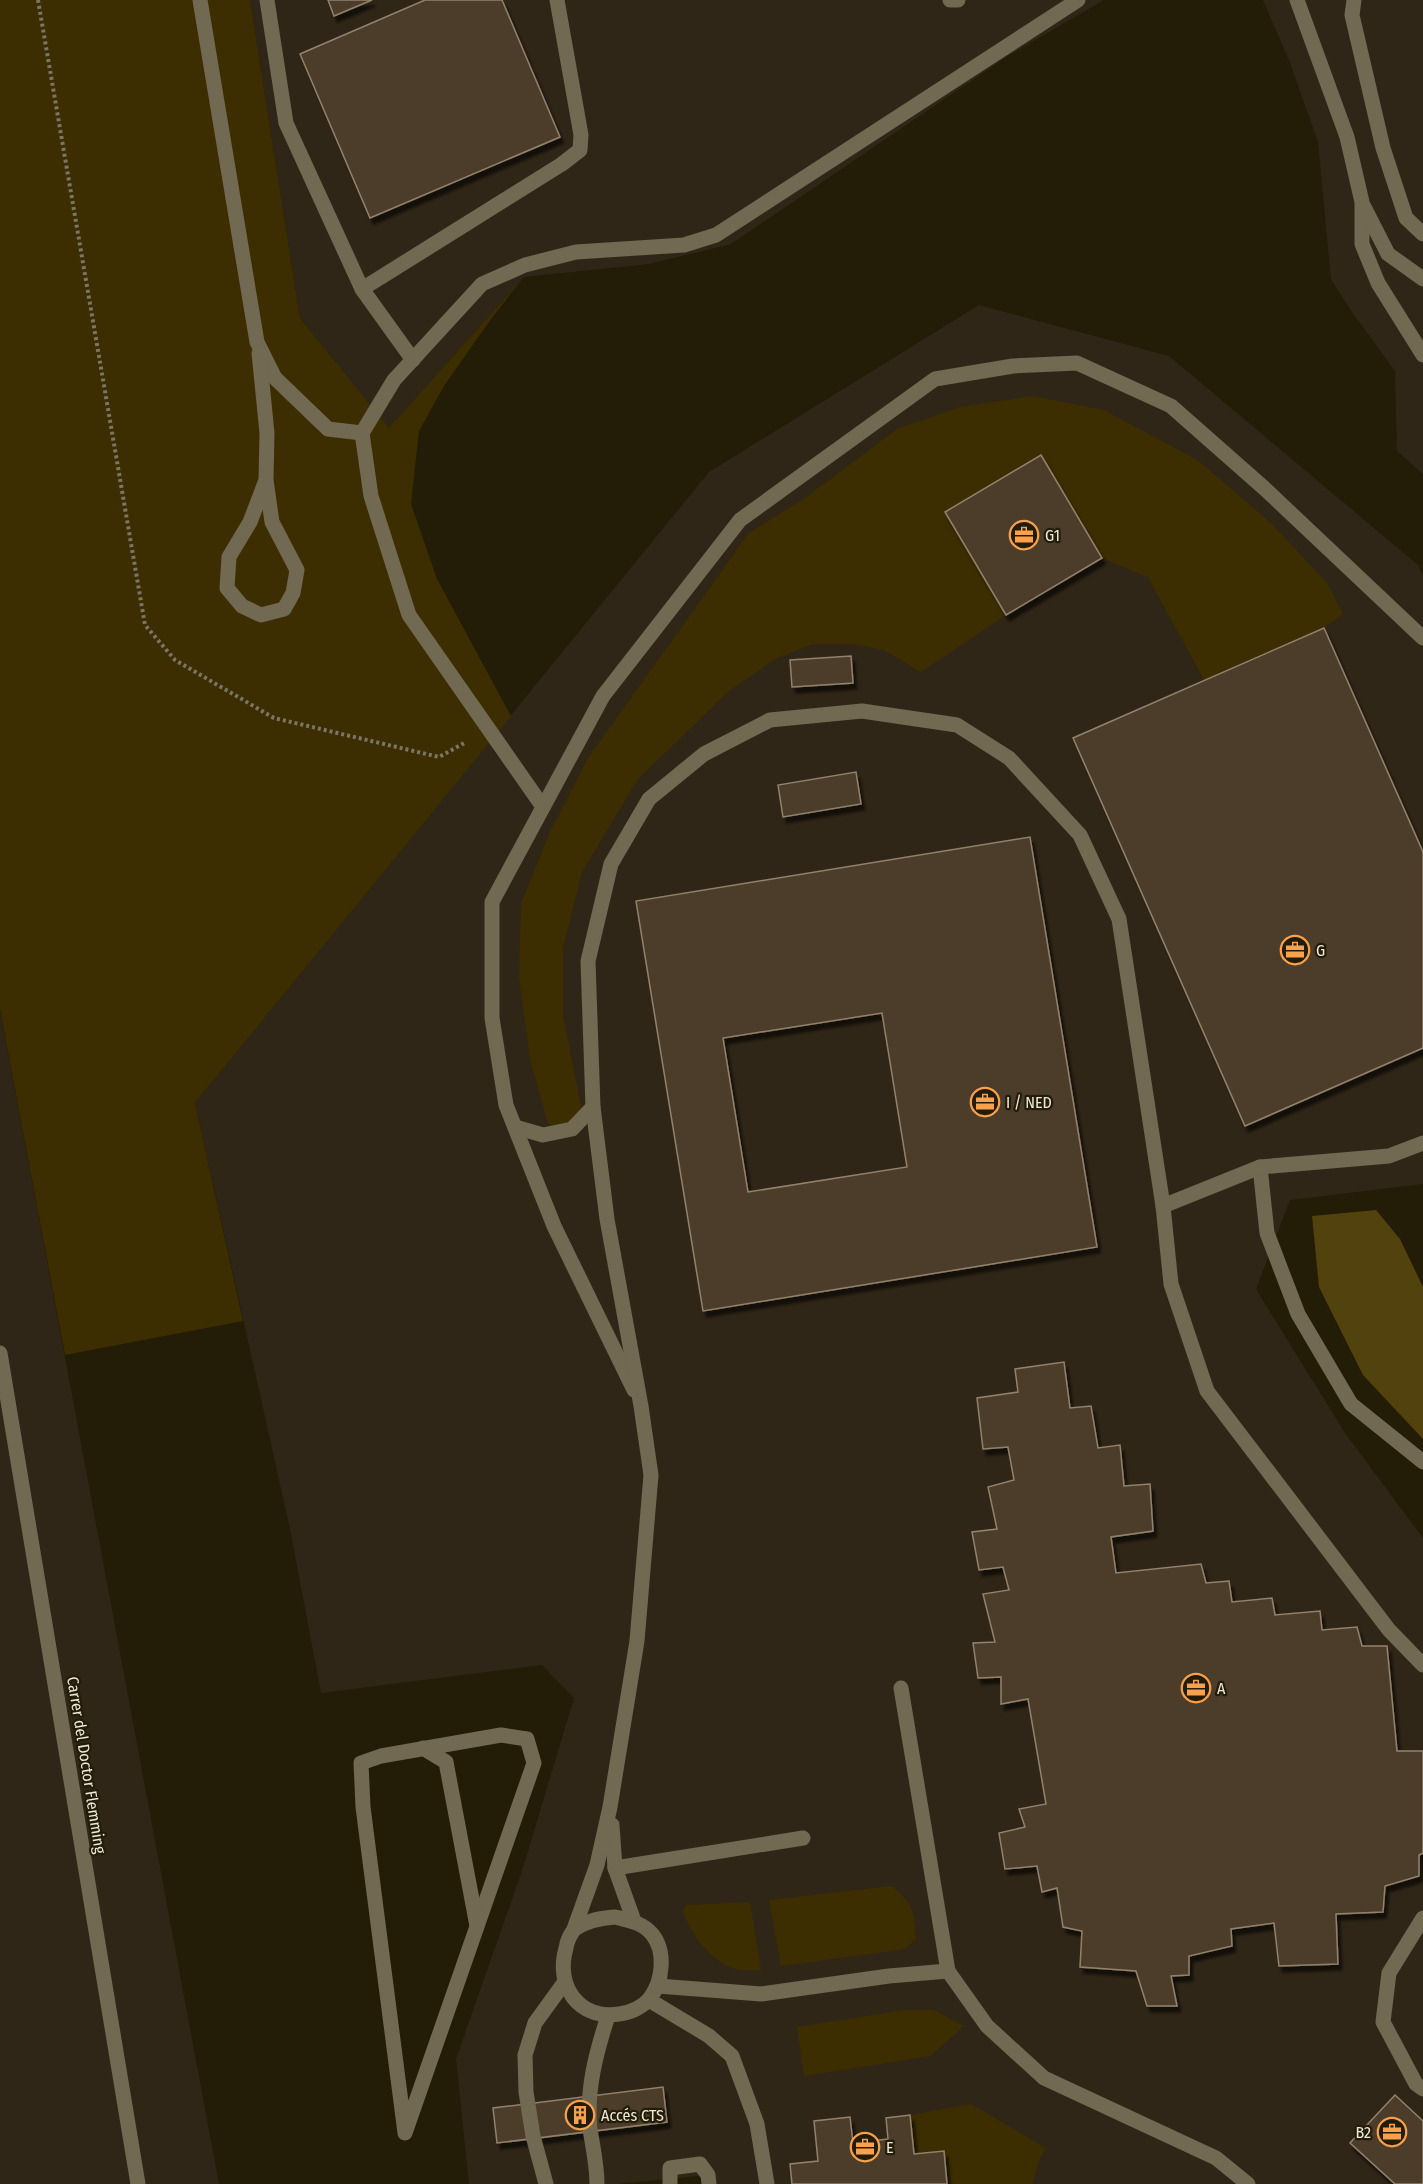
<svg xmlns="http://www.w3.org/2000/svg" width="1423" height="2184" viewBox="0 0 1423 2184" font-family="'Fira Sans Condensed',sans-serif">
<defs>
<filter id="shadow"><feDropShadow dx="3.5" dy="6" stdDeviation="1.5" flood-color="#0009"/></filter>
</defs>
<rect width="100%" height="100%" fill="#231c07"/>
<g fill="#302617">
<polygon points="250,0 1104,0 1008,56 731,244 649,264 524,277 389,429 300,318"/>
<polygon points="1263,0 1423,0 1423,474 1397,451 1395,371 1350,309 1331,279 1318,142 1290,63"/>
<polygon points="979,305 1169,356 1418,565 1423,576 1423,1184 1290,1200 1256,1289 1345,1433 1423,1538 1423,2184 709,2184 707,2175 617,2184 469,2184 456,2059 523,1868 574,1698 542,1665 321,1693 290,1529 195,1103 709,472"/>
<polygon points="0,1010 36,1202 219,2184 0,2184"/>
</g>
<g fill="#3c2e00">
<polygon points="0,0 250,0 300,318 389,428 524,277 491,319 444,386 419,431 411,504 437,579 511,716 195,1103 243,1321 65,1355 0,1009"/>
<polygon points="1032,396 1104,410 1199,461 1272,524 1327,583 1343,614 1324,628 1204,680 1148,577 1102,558 1041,456 945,512 1006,615 921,672 884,650 853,644 813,644 777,658 729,691 638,779 582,872 563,948 563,1015 583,1116 573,1129 548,1124 530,1058 519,977 521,903 550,832 588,758 749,533 808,496 897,429 960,407"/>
<path d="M892,1886c22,19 22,25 24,53l-11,10 -124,17 -12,-66z"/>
<path d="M750,1902l11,68c-9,0 -20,1 -29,-2 -23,-9 -41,-34 -49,-56l3,-7z"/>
<polygon points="905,2010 934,2010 964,2026 930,2056 804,2076 797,2027"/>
<polygon points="971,2104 1046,2148 1039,2160 1033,2184 947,2184 944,2151 914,2154 910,2115"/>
</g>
<polygon fill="#52420e" points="1376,1210 1400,1239 1423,1287 1423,1439 1363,1375 1319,1287 1312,1216"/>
<g fill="#4c3d2a" stroke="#92826c" stroke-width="1.5" fill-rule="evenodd" filter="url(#shadow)">
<polygon points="328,0 372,0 334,16"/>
<polygon points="425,0 502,0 560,137 370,218 300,54"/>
<polygon points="1041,455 1102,558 1006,615 945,512"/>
<polygon points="1324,628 1423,852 1423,1048 1245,1126 1073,738"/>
<polygon points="851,656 853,683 792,687 790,660"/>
<polygon points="856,772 861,804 783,817 778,785"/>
<path d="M1030,837l67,410 -394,64 -67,-410zM882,1013l25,154 -159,25 -25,-154z"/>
<polygon points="1064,1362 1070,1408 1091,1406 1098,1448 1120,1445 1124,1486 1150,1484 1153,1531 1111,1537 1116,1573 1201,1564 1206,1583 1229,1581 1232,1602 1272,1598 1275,1615 1320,1611 1322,1630 1357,1627 1362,1646 1387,1646 1397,1751 1423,1751 1423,1853 1419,1855 1419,1876 1385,1886 1383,1912 1336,1914 1338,1964 1279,1966 1274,1923 1231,1929 1232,1946 1189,1956 1189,1975 1171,1976 1177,2006 1147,2006 1136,1971 1080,1967 1082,1931 1063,1927 1057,1888 1042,1892 1037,1866 1005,1869 999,1833 1025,1827 1019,1809 1046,1804 1028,1699 1001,1704 1001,1677 978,1678 973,1643 995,1642 983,1594 1009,1590 1003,1567 979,1570 972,1532 997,1529 988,1487 1014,1480 1008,1447 983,1449 977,1398 1018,1392 1015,1369"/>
<polygon points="663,2087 667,2122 497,2143 493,2108"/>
<polygon points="1395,2095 1423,2121 1423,2184 1395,2184 1350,2143"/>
<polygon points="910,2115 914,2154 944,2151 947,2184 792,2184 790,2164 818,2161 814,2121 850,2117 853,2143 888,2139 886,2118"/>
</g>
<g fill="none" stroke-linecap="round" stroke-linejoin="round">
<polyline stroke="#7b7563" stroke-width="4" stroke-dasharray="3 3" stroke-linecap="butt" points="38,0 145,625 175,660 274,718 439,757 466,742"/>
<g stroke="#716951" stroke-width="15">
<polyline points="200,0 257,342 275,378 328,429 362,433"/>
<polyline points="267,0 286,123 362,289 413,360"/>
<polyline points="950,0 958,0"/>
<polyline points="1297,0 1347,137 1362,202 1362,244 1378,283 1423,355"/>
<polyline points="1354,0 1352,15 1383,148 1406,218 1423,234"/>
<polyline points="1364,207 1388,254 1423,279"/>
<polyline points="362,289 562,164 580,150 581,135 557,0"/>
<polyline points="259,353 267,433 266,480 250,522 229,557 227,588 242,606 261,615 284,609 293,593 297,570 272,522 266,480"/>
<polyline points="543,807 409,615 371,496 362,433 394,380 482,284 525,265 576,252 684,245 716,235 1078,0"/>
<polyline points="515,1127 543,1135 572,1129 593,1107"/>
<polyline points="1260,1167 1267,1233 1298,1314 1351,1404 1423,1462"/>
<polyline points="1163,1206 1260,1167 1389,1156 1423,1143"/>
<polyline points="0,1353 138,2184"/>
<polyline points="634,1390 554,1226 506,1105 492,1018 492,902 603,696 740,520 935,379 1013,366 1077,363 1171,406 1264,488 1423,638"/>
<polyline points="901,1688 948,1971 987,2026 1044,2078 1216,2158 1248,2184"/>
<polygon points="501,1735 527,1739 534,1763 405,2133 363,1807 361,1763 381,1756"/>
<polyline points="423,1748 446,1762 477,1926"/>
<polyline points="612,1825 615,1868 634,1921"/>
<polyline points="615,1868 803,1838"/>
<path d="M615,1917c13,3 28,6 37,17 14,17 11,47 -2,64 -7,9 -20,15 -31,16 -41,6 -64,-29 -53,-66 1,-7 5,-16 10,-20 13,-8 25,-10 39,-11z"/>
<polyline points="1423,1918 1389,1973 1383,2022 1416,2084 1423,2089"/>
<polyline points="574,1929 597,1865 610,1807 637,1641 651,1475 641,1406 607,1219 593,1107 588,961 611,864 649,799 704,754 770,720 862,711 957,725 1009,758 1080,835 1119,919 1163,1206 1171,1284 1207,1391 1389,1630 1423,1665"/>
<polyline points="658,1986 761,1994 889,1976 948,1971"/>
<polyline points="649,2000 709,2036 732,2056 757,2124 767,2184"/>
<polyline points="546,2184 533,2136 526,2092 525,2055 535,2023 564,1983"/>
<path d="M597,2184c0,-19 -4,-36 -7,-55 -4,-39 6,-76 18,-113"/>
<polyline points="670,2184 670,2168 700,2164 708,2175 709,2184"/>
</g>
</g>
<defs>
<g id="office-ring" transform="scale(1.5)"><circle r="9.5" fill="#231c07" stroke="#f9a04c" stroke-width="1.5"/><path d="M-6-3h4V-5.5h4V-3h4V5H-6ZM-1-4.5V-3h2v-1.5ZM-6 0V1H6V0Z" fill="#f9a04c"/></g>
<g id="building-ring" transform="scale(1.5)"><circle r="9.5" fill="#231c07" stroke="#f9a04c" stroke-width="1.5"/><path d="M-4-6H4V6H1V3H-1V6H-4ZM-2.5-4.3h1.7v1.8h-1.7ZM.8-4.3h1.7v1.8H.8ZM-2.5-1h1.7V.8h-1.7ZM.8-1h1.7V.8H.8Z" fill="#f9a04c"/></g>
</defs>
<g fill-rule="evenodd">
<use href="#office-ring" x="1024" y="535"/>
<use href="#office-ring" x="1295" y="950"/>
<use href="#office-ring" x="985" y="1102"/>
<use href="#office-ring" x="1196" y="1688"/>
<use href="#building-ring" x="580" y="2115"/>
<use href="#office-ring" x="1392" y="2132"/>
<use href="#office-ring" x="865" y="2147"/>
</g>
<g text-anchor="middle" stroke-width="4.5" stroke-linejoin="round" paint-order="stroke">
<g font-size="16" fill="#ede8db" stroke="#231c07" text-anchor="start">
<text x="1045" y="541">G1</text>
<text x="1316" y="956">G</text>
<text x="1006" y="1108">I / NED</text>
<text x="1217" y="1694">A</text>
<text x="601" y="2121">Accés CTS</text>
<text x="1371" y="2138" text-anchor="end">B2</text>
<text x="886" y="2153">E</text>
</g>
<g font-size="16" fill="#ede8db" stroke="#231c07">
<text transform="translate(87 1765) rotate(81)" y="6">Carrer del Doctor Flemming</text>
</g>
</g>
</svg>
